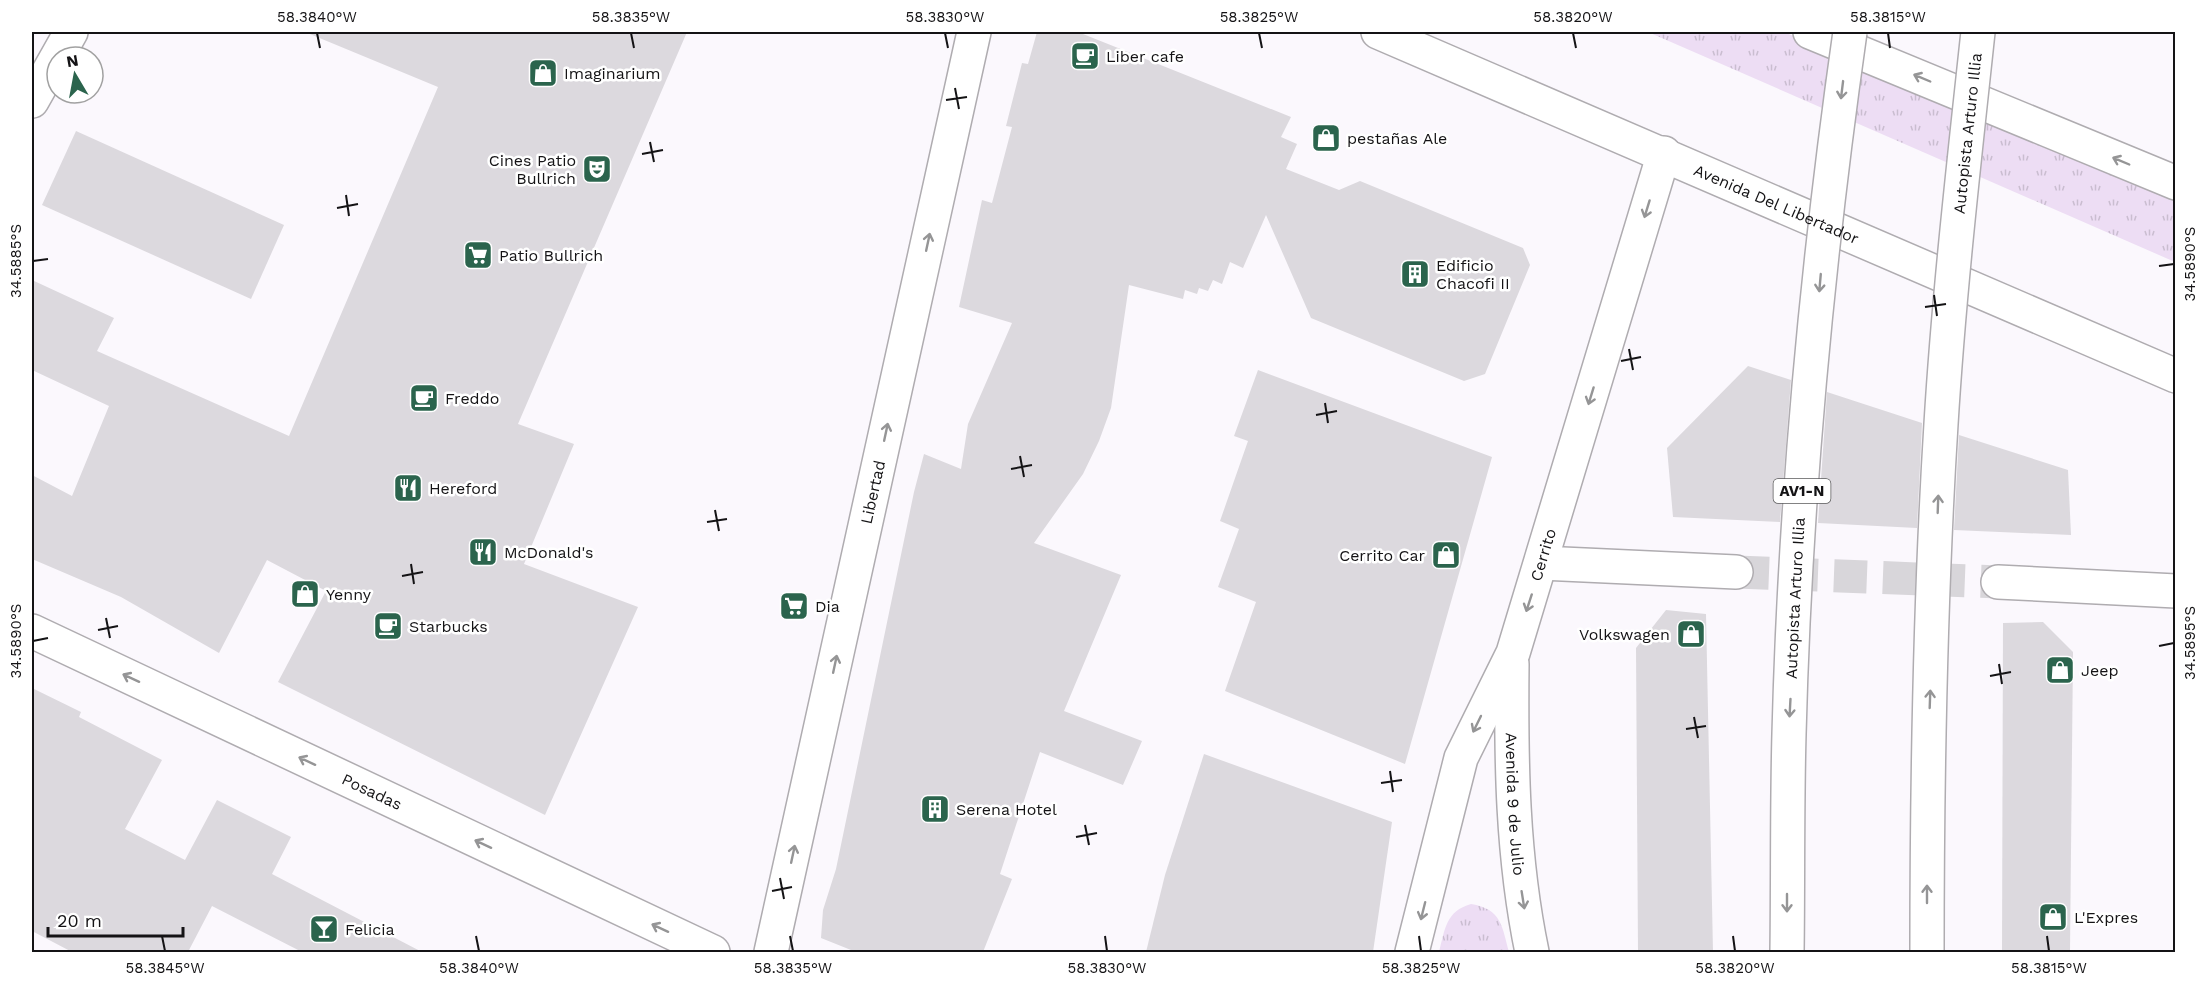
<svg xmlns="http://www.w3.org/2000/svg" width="2207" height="984" viewBox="0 0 2207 984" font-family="'Work Sans',sans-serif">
<defs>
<pattern id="park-tufts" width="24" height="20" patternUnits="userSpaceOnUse" patternTransform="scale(1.5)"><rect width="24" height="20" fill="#edddf4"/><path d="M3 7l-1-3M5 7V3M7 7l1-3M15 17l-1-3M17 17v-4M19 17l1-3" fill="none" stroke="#cabdd0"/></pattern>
</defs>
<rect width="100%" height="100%" fill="#fbf8fd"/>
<g fill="url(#park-tufts)">
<polygon points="1648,32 1784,32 2175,201 2175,262"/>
<path d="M1471,904c31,5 31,23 38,48h-70c6,-23 7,-41 32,-48z"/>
</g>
<g fill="#dcd9de">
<polygon points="305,32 687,32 518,424 574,444 524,564 638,607 545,815 278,682 326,591 267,560 219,653 121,597 32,559 32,475 72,496 109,406 32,370 32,280 114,318 97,351 289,436 438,87"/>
<polygon points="1037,32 1078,32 1291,117 1281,137 1297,144 1286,169 1339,190 1360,181 1523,248 1530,265 1485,374 1464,381 1311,318 1266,215 1243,268 1230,262 1222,284 1213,280 1208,291 1199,288 1197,294 1185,290 1183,299 1129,285 1111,408 1099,441 1083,474 1034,543 1121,575 1064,711 1142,741 1123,785 1040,752 1000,874 1012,879 983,952 856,952 821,938 823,910 836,869 914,492 924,454 961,469 968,424 1012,323 959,307 982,200 992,203 1012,127 1006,126 1022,63 1028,64"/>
<polygon points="76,131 284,225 251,299 42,205"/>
<polygon points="1748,366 1791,380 1780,522 1673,517 1667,448"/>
<polygon points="1258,370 1492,457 1405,764 1225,691 1256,602 1218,587 1239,529 1220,521 1248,441 1234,436"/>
<polygon points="1827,392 1922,423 1917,528 1818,523"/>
<polygon points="1959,435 2068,470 2071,535 1954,530"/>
<polygon points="1666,610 1706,614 1713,952 1638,952 1636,648"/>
<polygon points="2043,622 2073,652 2070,952 2002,952 2003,623"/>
<polygon points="32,688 81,712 79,717 162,760 125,829 185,860 217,800 291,837 272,874 422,952 302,952 212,906 188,952 72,952 32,931"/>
<polygon points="1204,754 1392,822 1373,952 1146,952 1165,875"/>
</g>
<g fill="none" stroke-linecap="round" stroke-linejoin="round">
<polyline stroke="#d8d6da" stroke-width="33" stroke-dasharray="33 16" stroke-linecap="butt" points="1736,572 1998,582"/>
<g stroke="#afacb0" stroke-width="36">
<g id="minor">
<polyline points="1810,32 2176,183"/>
<polyline points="32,101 71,32"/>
<polyline points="1541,563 1736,572"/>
<polyline points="1998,582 2176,591"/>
<path id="s1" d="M32,631l681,321"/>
<path id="s2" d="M1512,664c-1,97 0,192 20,288"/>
<path id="s3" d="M771,952l203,-920"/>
<path id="s4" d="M1412,952l49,-194 52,-105 151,-500"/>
</g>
</g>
<g stroke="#afacb0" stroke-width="36">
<g id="major">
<path id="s5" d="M1378,32l798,344"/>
</g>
</g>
<use href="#minor" stroke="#fff" stroke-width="33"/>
<use href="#major" stroke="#fff" stroke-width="33"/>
<g stroke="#afacb0" stroke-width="36" stroke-linecap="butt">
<g id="highway-bridge">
<path id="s6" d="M1787,952c1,-72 0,-145 2,-218 6,-234 28,-470 61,-702"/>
<path id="s7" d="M1927,952c0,-175 3,-352 14,-528 8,-131 23,-262 37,-392"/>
</g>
</g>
<use href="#highway-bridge" stroke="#fff" stroke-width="33"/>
</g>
<defs><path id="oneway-shaft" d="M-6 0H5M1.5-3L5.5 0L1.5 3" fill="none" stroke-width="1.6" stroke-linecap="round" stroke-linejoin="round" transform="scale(1.5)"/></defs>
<g stroke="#959596">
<use href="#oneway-shaft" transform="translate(1922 78) rotate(-157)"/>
<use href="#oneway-shaft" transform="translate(1842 90) rotate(97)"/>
<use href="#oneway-shaft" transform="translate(2121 161) rotate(-157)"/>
<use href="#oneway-shaft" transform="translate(1647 209) rotate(107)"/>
<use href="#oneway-shaft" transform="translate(928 242) rotate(-78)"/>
<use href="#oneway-shaft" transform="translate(1820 283) rotate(95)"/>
<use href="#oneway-shaft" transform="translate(1591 396) rotate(107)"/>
<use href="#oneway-shaft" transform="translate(886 432) rotate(-78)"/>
<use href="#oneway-shaft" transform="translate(1938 504) rotate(-88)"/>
<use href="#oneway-shaft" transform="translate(1529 603) rotate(108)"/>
<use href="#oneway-shaft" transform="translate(835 664) rotate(-78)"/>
<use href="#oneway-shaft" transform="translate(131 678) rotate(-155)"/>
<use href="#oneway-shaft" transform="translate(1930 699) rotate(-88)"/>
<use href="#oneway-shaft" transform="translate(1790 708) rotate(93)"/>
<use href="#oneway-shaft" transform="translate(1477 724) rotate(116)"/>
<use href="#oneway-shaft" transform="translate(307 761) rotate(-155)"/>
<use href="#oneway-shaft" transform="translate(483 844) rotate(-155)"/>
<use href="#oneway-shaft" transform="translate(793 854) rotate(-78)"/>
<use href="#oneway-shaft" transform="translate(1927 894) rotate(-90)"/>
<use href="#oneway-shaft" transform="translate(1523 900) rotate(81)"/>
<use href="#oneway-shaft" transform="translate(1787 903) rotate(90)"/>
<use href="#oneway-shaft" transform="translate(1423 911) rotate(104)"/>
<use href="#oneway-shaft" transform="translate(660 928) rotate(-155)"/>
</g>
<path fill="none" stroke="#141315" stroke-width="2" d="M317,33l3,15M631,33l3,15M945,33l3,15M1259,33l3,15M1573,33l3,15M1888,33l2,15M955,88l4,21M946,100l21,-3M650,142l4,20M642,154l21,-4M346,195l3,21M337,208l21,-4M33,261l15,-2M2159,266l15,-2M1934,295l3,21M1925,307l21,-3M1629,349l4,21M1621,361l20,-4M1325,403l3,20M1316,415l21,-4M1020,456l4,21M1011,469l21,-4M715,510l4,21M707,522l20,-3M411,564l3,20M402,576l21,-4M106,618l4,20M98,630l20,-4M33,641l15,-3M2159,646l15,-3M1999,664l3,20M1990,676l21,-4M1694,717l4,21M1686,729l20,-3M1390,771l3,21M1381,783l21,-3M1085,825l4,20M1076,837l21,-4M780,878l4,21M772,891l20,-4M162,936l3,15M476,936l3,15M790,936l3,15M1105,936l2,15M1419,936l2,15M1733,936l2,15M2047,936l2,15"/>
<defs>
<g id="cafe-square" transform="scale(1.5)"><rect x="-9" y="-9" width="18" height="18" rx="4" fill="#2b644d" stroke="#fff"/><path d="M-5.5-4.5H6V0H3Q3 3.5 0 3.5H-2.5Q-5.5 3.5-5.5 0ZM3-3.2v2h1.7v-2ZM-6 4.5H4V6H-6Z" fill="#fff"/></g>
<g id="shop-square" transform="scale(1.5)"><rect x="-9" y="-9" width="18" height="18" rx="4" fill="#2b644d" stroke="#fff"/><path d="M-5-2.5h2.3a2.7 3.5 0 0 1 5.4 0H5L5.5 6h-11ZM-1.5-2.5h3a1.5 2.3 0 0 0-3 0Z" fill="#fff"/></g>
<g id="theatre-square" transform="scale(1.5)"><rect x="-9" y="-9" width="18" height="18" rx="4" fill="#2b644d" stroke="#fff"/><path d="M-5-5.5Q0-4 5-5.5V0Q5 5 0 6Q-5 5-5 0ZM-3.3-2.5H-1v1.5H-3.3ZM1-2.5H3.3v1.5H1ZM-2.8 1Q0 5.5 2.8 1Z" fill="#fff"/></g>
<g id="supermarket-square" transform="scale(1.5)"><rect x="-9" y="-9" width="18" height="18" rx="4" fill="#2b644d" stroke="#fff"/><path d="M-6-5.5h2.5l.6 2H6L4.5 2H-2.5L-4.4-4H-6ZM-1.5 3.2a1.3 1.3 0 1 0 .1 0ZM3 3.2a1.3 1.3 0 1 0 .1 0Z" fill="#fff"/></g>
<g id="building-square" transform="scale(1.5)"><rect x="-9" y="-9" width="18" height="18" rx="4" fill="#2b644d" stroke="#fff"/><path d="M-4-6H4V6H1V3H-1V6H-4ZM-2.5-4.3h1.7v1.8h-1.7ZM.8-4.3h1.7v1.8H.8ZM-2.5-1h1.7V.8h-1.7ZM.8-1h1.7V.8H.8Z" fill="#fff"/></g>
<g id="restaurant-square" transform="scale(1.5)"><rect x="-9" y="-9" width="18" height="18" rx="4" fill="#2b644d" stroke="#fff"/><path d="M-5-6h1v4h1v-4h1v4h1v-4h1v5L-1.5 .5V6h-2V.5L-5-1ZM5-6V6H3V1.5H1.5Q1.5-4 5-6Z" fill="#fff"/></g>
<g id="bar-square" transform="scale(1.5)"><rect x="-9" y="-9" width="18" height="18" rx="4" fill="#2b644d" stroke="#fff"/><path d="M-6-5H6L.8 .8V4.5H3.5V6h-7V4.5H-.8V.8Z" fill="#fff"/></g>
</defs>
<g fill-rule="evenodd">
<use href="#cafe-square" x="1085" y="56"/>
<use href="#shop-square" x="543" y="73"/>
<use href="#shop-square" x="1326" y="138"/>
<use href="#theatre-square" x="597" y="169"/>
<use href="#supermarket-square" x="478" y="255"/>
<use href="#building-square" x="1415" y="274"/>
<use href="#cafe-square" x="424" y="398"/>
<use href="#restaurant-square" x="408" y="488"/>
<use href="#restaurant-square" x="483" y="552"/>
<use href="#shop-square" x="1446" y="555"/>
<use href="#shop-square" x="305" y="594"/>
<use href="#supermarket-square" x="794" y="606"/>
<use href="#cafe-square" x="388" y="626"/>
<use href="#shop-square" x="1691" y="634"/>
<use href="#shop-square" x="2060" y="670"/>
<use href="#building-square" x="935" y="809"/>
<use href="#shop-square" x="2053" y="917"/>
<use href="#bar-square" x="324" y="929"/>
</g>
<g text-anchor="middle" stroke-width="5" stroke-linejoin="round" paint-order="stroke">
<rect fill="#fff" stroke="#5a5a5b" stroke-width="1.5" x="1773.5" y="479" width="57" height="24" rx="4.5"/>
<g font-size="15" font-weight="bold" fill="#141315">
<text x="1802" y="496">AV1-N</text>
</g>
<g font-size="16" fill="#141315" stroke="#fff" text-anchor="start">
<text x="1106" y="62">Liber cafe</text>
<text x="564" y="79">Imaginarium</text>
<text x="1347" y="144">pestañas Ale</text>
<text x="576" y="166" text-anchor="end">Cines Patio<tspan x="576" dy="18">Bullrich</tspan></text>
<text x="499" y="261">Patio Bullrich</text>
<text x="1436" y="271">Edificio<tspan x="1436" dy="18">Chacofi II</tspan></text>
<text x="445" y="404">Freddo</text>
<text x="429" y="494">Hereford</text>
<text x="504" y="558">McDonald's</text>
<text x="1425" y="561" text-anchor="end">Cerrito Car</text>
<text x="326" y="600">Yenny</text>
<text x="815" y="612">Dia</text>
<text x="409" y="632">Starbucks</text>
<text x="1670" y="640" text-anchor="end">Volkswagen</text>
<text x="2081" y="676">Jeep</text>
<text x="956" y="815">Serena Hotel</text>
<text x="2074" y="923">L'Expres</text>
<text x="345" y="935">Felicia</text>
</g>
<g font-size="16" fill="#141315" stroke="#fff">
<text dy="6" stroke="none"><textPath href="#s7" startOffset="820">Autopista Arturo Illia</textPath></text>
<text dy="6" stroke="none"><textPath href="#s5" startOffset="434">Avenida Del Libertador</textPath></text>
<text dy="6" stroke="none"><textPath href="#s3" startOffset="471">Libertad</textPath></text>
<text dy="6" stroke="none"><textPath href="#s4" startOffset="420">Cerrito</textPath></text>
<text dy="6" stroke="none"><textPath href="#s6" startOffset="354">Autopista Arturo Illia</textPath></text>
<text dy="6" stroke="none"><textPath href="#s1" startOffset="376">Posadas</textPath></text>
<text dy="6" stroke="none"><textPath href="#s2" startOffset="140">Avenida 9 de Julio</textPath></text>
</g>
</g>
<rect width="2207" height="984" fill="none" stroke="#ffffff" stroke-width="66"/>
<g transform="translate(75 75) rotate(350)"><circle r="28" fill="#ffffff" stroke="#a1a1a1" stroke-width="1.5"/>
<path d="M0-4.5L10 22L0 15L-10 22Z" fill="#2b644d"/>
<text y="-9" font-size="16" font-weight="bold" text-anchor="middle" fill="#141315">N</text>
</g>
<path d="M48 927v9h135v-9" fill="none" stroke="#141315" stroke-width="3"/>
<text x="57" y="927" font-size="18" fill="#141315" stroke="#ffffff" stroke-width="4.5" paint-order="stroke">20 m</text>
<rect x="33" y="33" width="2141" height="918" fill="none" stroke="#141315" stroke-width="2"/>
<g font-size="15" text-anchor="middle" fill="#141315">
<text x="317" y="22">58.3840°W</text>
<text x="631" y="22">58.3835°W</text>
<text x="945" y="22">58.3830°W</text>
<text x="1259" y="22">58.3825°W</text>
<text x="1573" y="22">58.3820°W</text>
<text x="1888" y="22">58.3815°W</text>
<text transform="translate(16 261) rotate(-90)" y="5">34.5885°S</text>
<text transform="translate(2190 264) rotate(-90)" y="5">34.5890°S</text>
<text transform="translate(16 641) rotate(-90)" y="5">34.5890°S</text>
<text transform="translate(2190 643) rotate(-90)" y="5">34.5895°S</text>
<text x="165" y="973">58.3845°W</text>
<text x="479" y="973">58.3840°W</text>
<text x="793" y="973">58.3835°W</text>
<text x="1107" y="973">58.3830°W</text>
<text x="1421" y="973">58.3825°W</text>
<text x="1735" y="973">58.3820°W</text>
<text x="2049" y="973">58.3815°W</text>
</g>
</svg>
